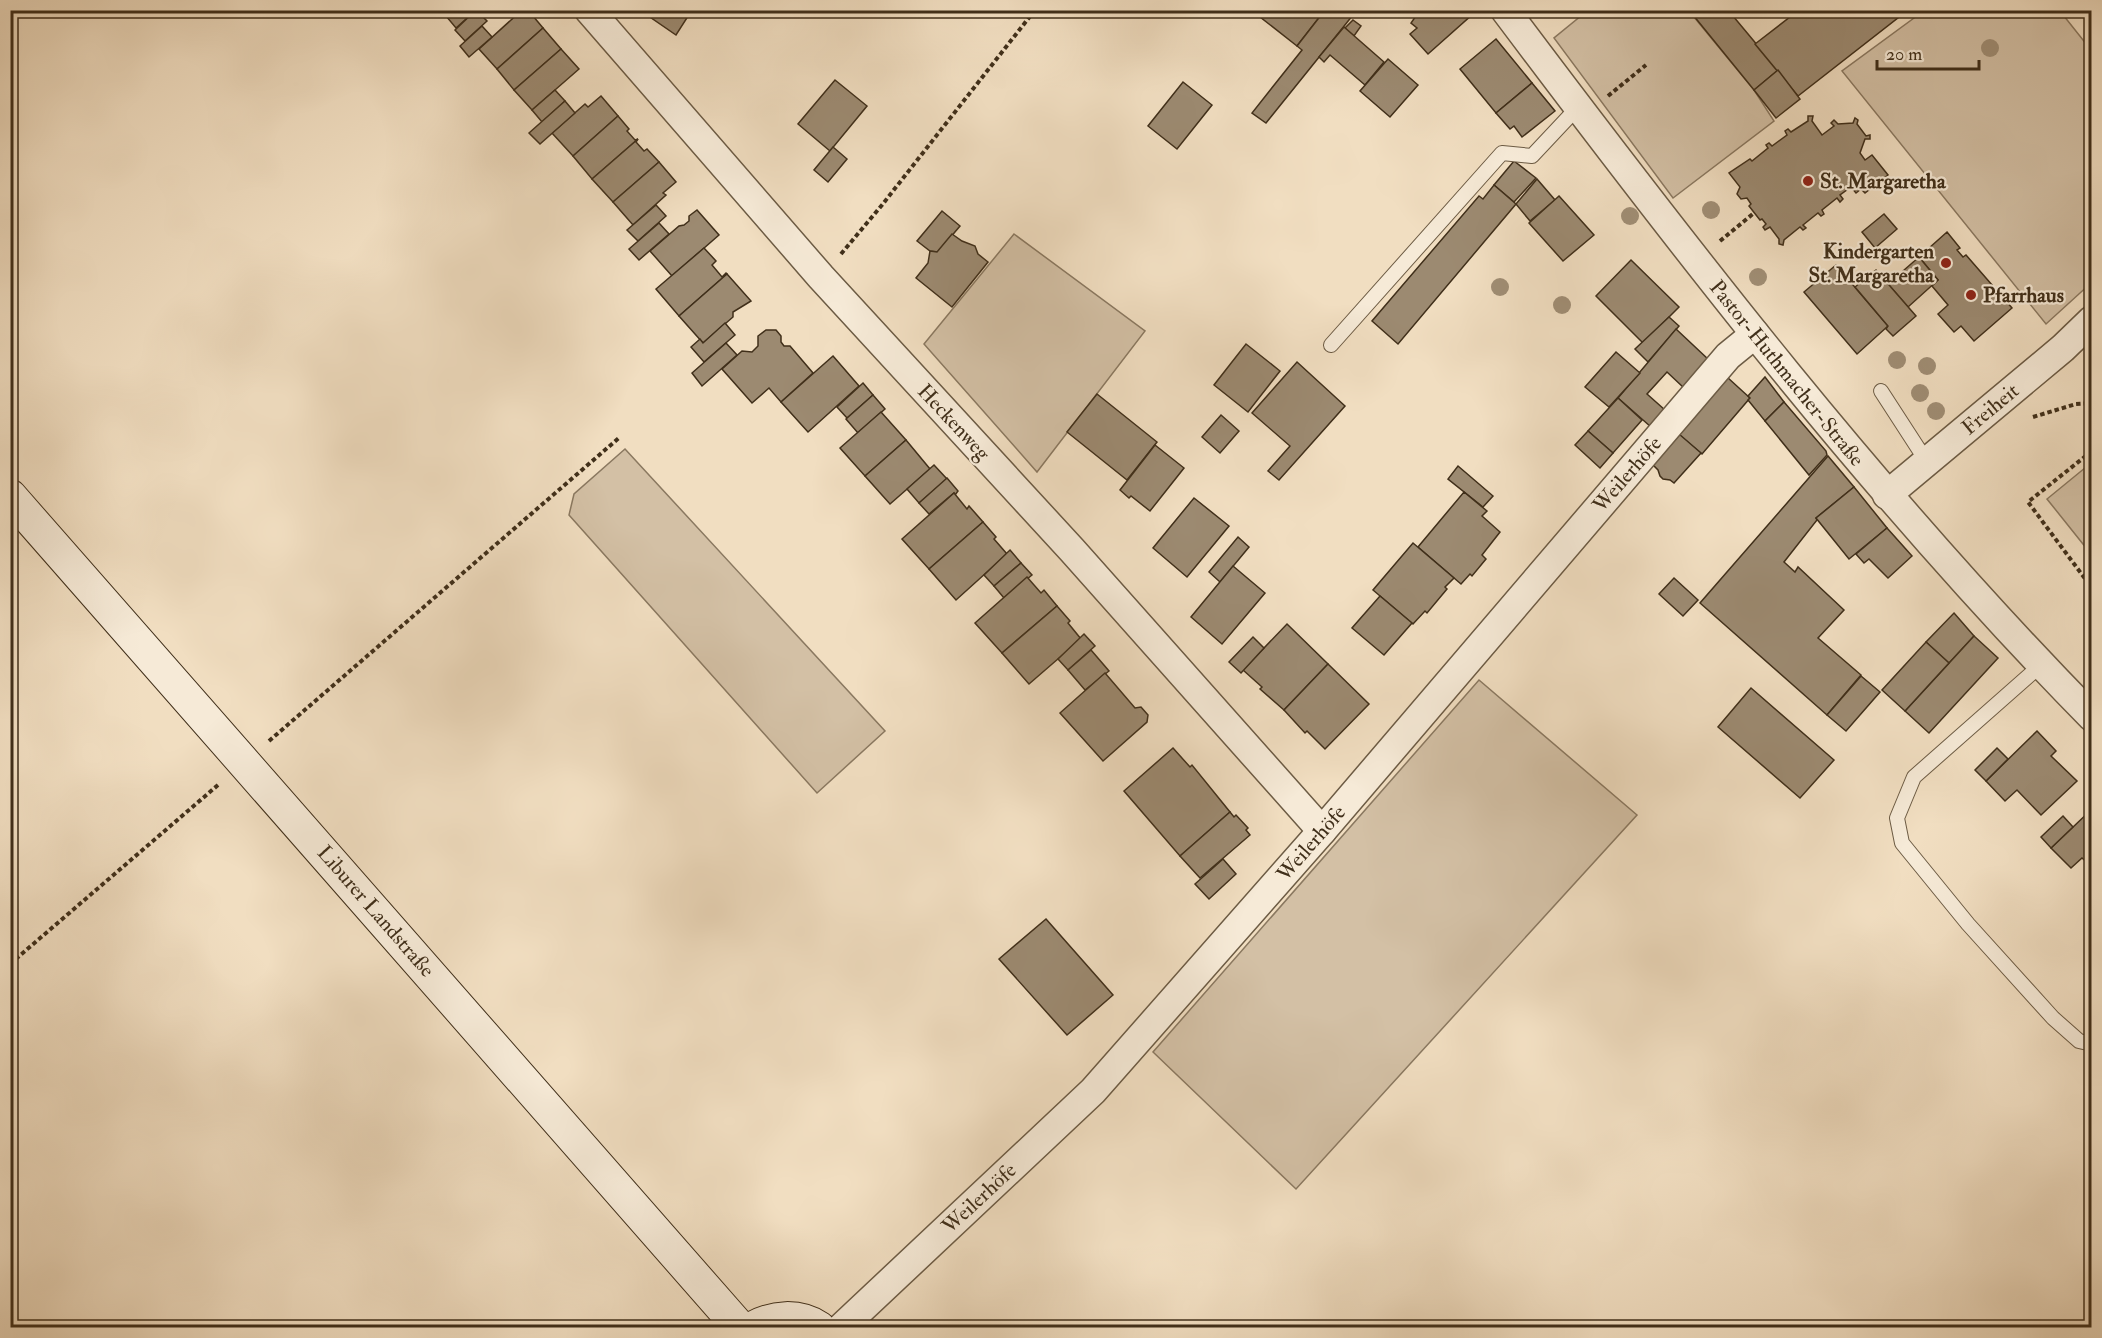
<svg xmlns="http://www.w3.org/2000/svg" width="2102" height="1338" viewBox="0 0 2102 1338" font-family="'IM FELL Double Pica',serif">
<rect width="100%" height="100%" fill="#f1dec1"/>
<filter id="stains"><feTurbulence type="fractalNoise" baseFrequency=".00333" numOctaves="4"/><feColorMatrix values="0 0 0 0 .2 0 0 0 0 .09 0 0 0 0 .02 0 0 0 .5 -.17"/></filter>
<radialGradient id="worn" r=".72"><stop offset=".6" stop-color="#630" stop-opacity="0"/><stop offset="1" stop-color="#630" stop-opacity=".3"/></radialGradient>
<g fill="#d3c0a5" stroke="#8a7860" stroke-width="1.5">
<polygon points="1925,10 2060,11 2091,50 2091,283 2046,324 1842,71"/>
<polygon points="1587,11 1689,11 1754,90 1774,121 1673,198 1554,38"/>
<polygon points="1014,234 1145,331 1037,472 924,344"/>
<polygon points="625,449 885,731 817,793 569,515 574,494"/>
<polygon points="2091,463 2091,554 2047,499"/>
<polygon points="1479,680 1637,815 1296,1189 1153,1052"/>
</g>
<g fill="#9c8a71" stroke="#402f1a" stroke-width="1.5">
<polygon points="441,10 476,10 456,28"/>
<polygon points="476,10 487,21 465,41 455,30"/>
<polygon points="522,10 528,10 543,28 497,69 479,49"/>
<polygon points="650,10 692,10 676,35 647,15"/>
<polygon points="1257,10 1325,10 1297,46 1255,13"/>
<polygon points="1325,10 1357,10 1266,123 1252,113 1302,50 1297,46"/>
<polygon points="1420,10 1472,10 1474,13 1428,54 1410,34 1417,28 1411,23"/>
<polygon points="1689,10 1728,10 1778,70 1754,90"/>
<polygon points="1799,10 1894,10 1899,17 1798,96 1755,44"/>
<polygon points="1353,20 1361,26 1354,36 1345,28"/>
<polygon points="482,26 492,37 469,57 460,46"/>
<polygon points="1344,27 1384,62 1365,85 1330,55 1324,62 1319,57"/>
<polygon points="543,28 561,49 514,90 497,69"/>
<polygon points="1496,39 1532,83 1496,113 1460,69"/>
<polygon points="561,49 579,69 532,110 514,90"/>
<polygon points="1388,59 1418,85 1390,117 1360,91"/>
<polygon points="1778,70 1800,99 1776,118 1754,90"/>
<polygon points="835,80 867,106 830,151 798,124"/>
<polygon points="1183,82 1212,105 1177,149 1148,126"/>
<polygon points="1532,83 1555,111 1522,137 1514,126 1510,129 1496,113"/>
<polygon points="555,90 565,101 542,122 532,110"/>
<polygon points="601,96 618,116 573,156 552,133 585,104 588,107"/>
<polygon points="565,101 575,113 540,144 529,133"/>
<polygon points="618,116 629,129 627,131 635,140 638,139 592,179 573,156"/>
<polygon points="1808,116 1813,116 1812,121 1822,135 1834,126 1831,123 1834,120 1838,124 1853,123 1855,118 1858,120 1857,124 1866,136 1870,135 1870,139 1865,139 1860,153 1865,160 1872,155 1888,175 1865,193 1861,189 1856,193 1851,187 1840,195 1843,199 1840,202 1837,198 1822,210 1824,214 1821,216 1818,213 1803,225 1806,228 1803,230 1800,227 1784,240 1783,245 1779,244 1779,239 1770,227 1765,230 1763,227 1766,224 1762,219 1760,220 1749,206 1751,204 1747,198 1741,199 1737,194 1740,187 1729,173 1750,159 1752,161 1768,148 1766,145 1769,143 1772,146 1787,135 1785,131 1788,129 1791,132 1808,121"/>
<polygon points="638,139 636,142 644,151 647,149 659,162 613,202 592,179"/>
<polygon points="833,147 847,159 828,182 814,170"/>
<polygon points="1514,161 1536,178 1514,202 1494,185"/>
<polygon points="659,162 676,182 663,193 666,195 633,225 613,202"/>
<polygon points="1537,179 1555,200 1530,221 1516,204"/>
<polygon points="1494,185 1516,204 1398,344 1372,321 1479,196 1483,199"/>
<polygon points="1559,196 1594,235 1563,261 1529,223"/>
<polygon points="656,205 666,216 638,241 627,230"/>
<polygon points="697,210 719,235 672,276 650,251 679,226 684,225 689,221 689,216"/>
<polygon points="942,211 960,226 938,252 930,251 917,241"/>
<polygon points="1884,214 1897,229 1875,248 1862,232"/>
<polygon points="659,223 669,234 639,260 629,249"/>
<polygon points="1947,232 1960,248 1957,250 1963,257 1966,255 2012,308 1974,341 1961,326 1954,332 1938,314 1948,305 1932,286 1938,280 1919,257"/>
<polygon points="952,234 962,241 975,246 978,254 988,262 952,307 916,278 928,263 930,251 937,252"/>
<polygon points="704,248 716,261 712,265 722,277 726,273 727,274 679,316 656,289"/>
<polygon points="1919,257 1938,280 1908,307 1888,284"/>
<polygon points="1631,260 1679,307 1643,343 1596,296"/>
<polygon points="1836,265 1888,326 1857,354 1804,292"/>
<polygon points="1876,270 1916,316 1893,336 1886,329 1888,326 1855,287"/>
<polygon points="727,274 751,301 733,312 733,317 703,343 679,316"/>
<polygon points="1669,317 1679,326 1648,362 1635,349"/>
<polygon points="725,323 735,335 704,362 691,347 700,339 703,343"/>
<polygon points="1676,329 1709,360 1684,388 1667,372 1647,394 1665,410 1651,427 1618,398"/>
<polygon points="766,330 776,330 781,336 781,342 784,346 790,346 813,373 781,402 769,388 752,403 722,369 742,351 752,352 758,346 758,336"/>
<polygon points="726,343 737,355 702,386 692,373"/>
<polygon points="1246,344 1280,371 1248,412 1214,385"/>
<polygon points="1616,352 1640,373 1609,407 1585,387"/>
<polygon points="833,356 859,386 808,432 781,402"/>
<polygon points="1297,362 1345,406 1279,480 1268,471 1290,446 1252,413"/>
<polygon points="1727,377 1750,398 1702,454 1678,434"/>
<polygon points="1765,377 1784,402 1765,421 1748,400 1750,398 1748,396"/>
<polygon points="863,383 873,395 847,418 837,407"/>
<polygon points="1097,394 1157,442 1127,480 1067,432"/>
<polygon points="873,395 885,409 858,433 846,419"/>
<polygon points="1618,398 1642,420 1613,453 1588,431"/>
<polygon points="1784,402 1826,451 1827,455 1809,475 1765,421"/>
<polygon points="881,412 906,440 865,476 840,448"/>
<polygon points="1221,415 1239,431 1220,453 1202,437"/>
<polygon points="1588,431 1613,453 1600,468 1575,445"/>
<polygon points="1679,434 1701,453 1674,483 1670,480 1663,479 1660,476 1658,470 1653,465"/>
<polygon points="906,440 930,469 890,504 865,476"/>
<polygon points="1155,445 1184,468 1150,511 1131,496 1129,498 1120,490"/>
<polygon points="1828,456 1854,487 1816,518 1817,520 1784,562 1795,572 1798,567 1844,610 1818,638 1861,675 1827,715 1700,603"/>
<polygon points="934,465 947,479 919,503 907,489"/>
<polygon points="1458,466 1493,496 1483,507 1448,479"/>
<polygon points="947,478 958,491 955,495 954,493 929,514 919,503"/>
<polygon points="1854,487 1887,528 1849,559 1816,518"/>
<polygon points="1464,492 1487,511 1482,516 1500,532 1482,555 1486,559 1472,576 1470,574 1461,584 1418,547"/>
<polygon points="954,493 967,509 969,506 983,522 929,569 902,539"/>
<polygon points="1194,498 1229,526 1187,577 1153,548"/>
<polygon points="983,522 996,537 994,539 1007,554 956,600 929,569"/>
<polygon points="1887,528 1912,556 1888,578 1869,559 1864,563 1856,554"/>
<polygon points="1238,537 1249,547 1220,582 1209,572"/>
<polygon points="1413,543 1454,578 1445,587 1447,589 1427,613 1425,611 1413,624 1373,590"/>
<polygon points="1010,550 1021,563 994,586 984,575"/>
<polygon points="1021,563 1032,575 1004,598 994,586"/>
<polygon points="1233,566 1265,593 1222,644 1191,617"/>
<polygon points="1027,577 1041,593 1044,590 1057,606 1002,653 975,623"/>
<polygon points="1674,578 1698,600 1683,616 1659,594"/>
<polygon points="1380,596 1412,623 1384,655 1352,628"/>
<polygon points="1057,606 1070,621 1068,623 1081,639 1029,684 1002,653"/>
<polygon points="1954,613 1974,636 1949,663 1926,642"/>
<polygon points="1287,624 1328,664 1284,710 1260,689 1262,687 1243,670"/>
<polygon points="1084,634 1095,646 1068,670 1058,659"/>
<polygon points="1974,636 1998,658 1929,733 1905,711"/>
<polygon points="1253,637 1264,648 1241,673 1229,662"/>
<polygon points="1926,642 1949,663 1905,711 1882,690"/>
<polygon points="1091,650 1109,671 1085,690 1068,670"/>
<polygon points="1328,664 1369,704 1325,749 1307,731 1305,733 1284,710"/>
<polygon points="1105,673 1135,708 1141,707 1148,715 1147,722 1103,761 1060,713"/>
<polygon points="1861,676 1880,692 1846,731 1827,715"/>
<polygon points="1751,688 1834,760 1800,798 1718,727"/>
<polygon points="2037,731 2056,751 2051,756 2077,781 2041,815 2017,790 2005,801 1986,781"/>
<polygon points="1173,748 1190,767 1192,765 1230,812 1180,856 1124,791"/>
<polygon points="1997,748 2008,759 1986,781 1975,770"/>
<polygon points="2092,809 2092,867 2082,858 2071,868 2051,848"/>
<polygon points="1230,812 1234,817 1236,815 1248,828 1246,830 1250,835 1200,878 1180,856"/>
<polygon points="2063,816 2073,827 2051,848 2041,837"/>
<polygon points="1223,859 1236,874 1209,899 1195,884"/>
<polygon points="1046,919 1113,995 1067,1035 999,959"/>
</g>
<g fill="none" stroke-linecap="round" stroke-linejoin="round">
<g stroke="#6c5b44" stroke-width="16">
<g id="lane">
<polyline points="1331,345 1502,153 1532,156 1578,107"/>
<polyline points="1881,391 1927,462"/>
<polyline points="2041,665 1914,777 1897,818 1902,843 1968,924 2053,1018 2079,1041 2092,1044"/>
</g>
</g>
<g stroke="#6c5b44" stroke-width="31">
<g id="street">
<polyline points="589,10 821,277 1072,550 1322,831"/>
<path d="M1505,10c184,245 372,488 587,707"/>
<polyline points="1887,495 2063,348 2092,320"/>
<polyline points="841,1328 1093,1091 1322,831 1728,356 1755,334"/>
</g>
</g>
<g stroke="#402f1a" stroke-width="35">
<g id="secondary">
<polyline points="10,496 740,1328"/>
<path d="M753,1328c20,-11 45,-14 66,0"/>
</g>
</g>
<g stroke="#402f1a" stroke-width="4" stroke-dasharray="4.5 3" stroke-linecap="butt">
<polyline points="1608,96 1646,65"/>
<polyline points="1720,241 1754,213"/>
<polyline points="841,254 882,205 1035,10"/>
<polyline points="2033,417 2076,404 2092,403"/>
<polyline points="2092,451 2028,502 2092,588"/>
<polyline points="269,741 620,437"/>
<polyline points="10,964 218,785"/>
</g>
<use href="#lane" stroke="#f6ead7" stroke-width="14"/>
<use href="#street" stroke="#f6ead7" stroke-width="28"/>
<use href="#secondary" stroke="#f6ead7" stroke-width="33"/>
</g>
<g fill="#a08e75">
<circle cx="1990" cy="48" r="9"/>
<circle cx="1711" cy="210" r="9"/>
<circle cx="1630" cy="216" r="9"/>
<circle cx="1758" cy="277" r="9"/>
<circle cx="1500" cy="287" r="9"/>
<circle cx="1562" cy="305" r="9"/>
<circle cx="1897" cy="360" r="9"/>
<circle cx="1927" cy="366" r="9"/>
<circle cx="1920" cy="393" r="9"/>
<circle cx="1936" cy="411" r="9"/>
</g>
<g fill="#8f2418" stroke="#f6ead7" stroke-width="2">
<circle cx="1808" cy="181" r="6"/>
<circle cx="1946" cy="263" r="6"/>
<circle cx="1971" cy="295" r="6"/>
</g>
<g text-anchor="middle" stroke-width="4.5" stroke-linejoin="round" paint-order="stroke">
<g font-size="21" font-weight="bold" fill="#402f1a" stroke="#f6ead7" text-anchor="start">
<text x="1820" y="188">St. Margaretha</text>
<text x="1934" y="258" text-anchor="end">Kindergarten<tspan x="1934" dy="24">St. Margaretha</tspan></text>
<text x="1983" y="302">Pfarrhaus</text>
</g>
<g font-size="21" fill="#402f1a" stroke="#f6ead7">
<text transform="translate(1787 373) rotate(51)" y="7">Pastor-Huthmacher-Straße</text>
<text transform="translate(1990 409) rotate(-40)" y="7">Freiheit</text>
<text transform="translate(954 422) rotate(47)" y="7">Heckenweg</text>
<text transform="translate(1627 474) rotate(-49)" y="7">Weilerhöfe</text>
<text transform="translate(1311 843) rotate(-49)" y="7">Weilerhöfe</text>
<text transform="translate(376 911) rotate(49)" y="7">Liburer Landstraße</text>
<text transform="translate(979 1198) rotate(-43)" y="7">Weilerhöfe</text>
</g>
</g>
<rect width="2102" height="1338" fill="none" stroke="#f1dec1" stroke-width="36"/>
<rect x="12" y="12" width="2078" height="1314" fill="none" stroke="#402f1a" stroke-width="3"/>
<rect x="18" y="18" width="2066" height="1302" fill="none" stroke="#402f1a" stroke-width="1.5"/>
<path d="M1877 60v9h102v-9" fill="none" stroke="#402f1a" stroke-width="3"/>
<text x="1886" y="60" font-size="18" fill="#402f1a" stroke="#f6ead7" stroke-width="4.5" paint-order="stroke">20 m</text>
<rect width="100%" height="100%" filter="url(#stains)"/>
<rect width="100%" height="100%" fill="url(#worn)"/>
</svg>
